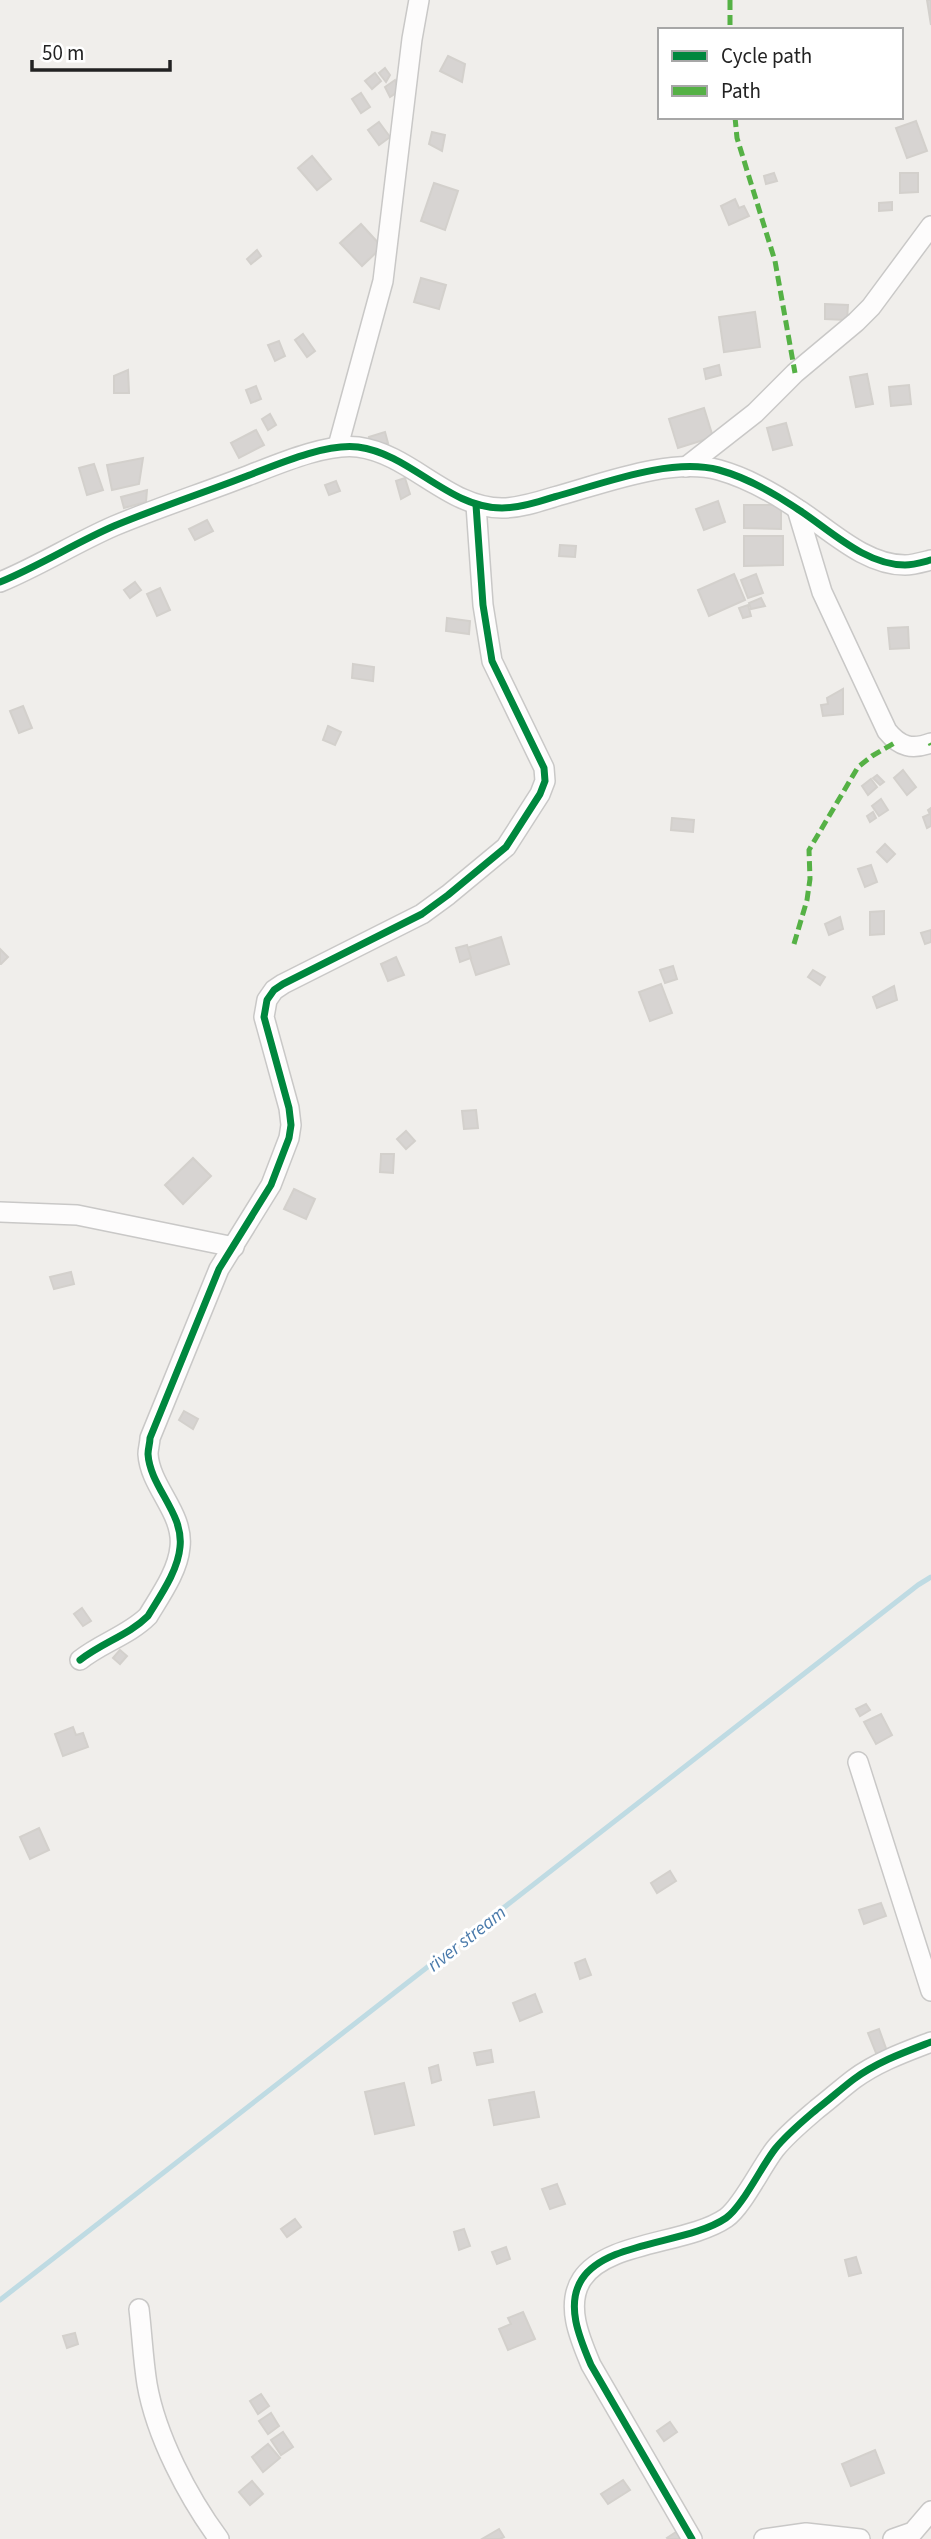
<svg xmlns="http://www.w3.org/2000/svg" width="931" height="2539" viewBox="0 0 931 2539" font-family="'Source Sans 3',sans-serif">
<rect width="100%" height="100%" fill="#f0eeeb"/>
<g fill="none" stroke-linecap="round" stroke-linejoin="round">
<polyline stroke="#bfdbe3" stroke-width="5" points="0,2300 918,1585 931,1577"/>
</g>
<g fill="#d7d4d2" stroke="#d3d0cc" stroke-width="2">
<polygon points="927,0 931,0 931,25"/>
<polygon points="448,56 465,64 462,82 440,71"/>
<polygon points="385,68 390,75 386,82 379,73"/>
<polygon points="375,73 381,81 372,89 365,81"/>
<polygon points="395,80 399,91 390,97 385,87"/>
<polygon points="361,93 370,107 361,113 352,99"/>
<polygon points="916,121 927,151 907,158 896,128"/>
<polygon points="379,122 390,137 379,145 368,130"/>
<polygon points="432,132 445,135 442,151 429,144"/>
<polygon points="312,156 331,179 317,190 298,168"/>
<polygon points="774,173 777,181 766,184 764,176"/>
<polygon points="900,173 918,173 918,192 900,193"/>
<polygon points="434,183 458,191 445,230 421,221"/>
<polygon points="735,199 739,208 744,206 749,216 729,225 721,206"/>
<polygon points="892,202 892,210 879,211 879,203"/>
<polygon points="361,224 382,247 362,266 340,243"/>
<polygon points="257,250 261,256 251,264 247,259"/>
<polygon points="421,278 446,285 439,309 414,302"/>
<polygon points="825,304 848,305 847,320 825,319"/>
<polygon points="755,312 760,347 724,352 719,317"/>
<polygon points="303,334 315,351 307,357 295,340"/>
<polygon points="279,341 285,356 275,361 268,345"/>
<polygon points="719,365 721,375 706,379 704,369"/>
<polygon points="128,370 129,393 114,393 114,376"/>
<polygon points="867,374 873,404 856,407 850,377"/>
<polygon points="909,385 911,404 891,406 889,387"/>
<polygon points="256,386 261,399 251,403 246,390"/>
<polygon points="704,408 713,437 678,448 669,419"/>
<polygon points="270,414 276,425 268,430 262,419"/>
<polygon points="786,423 792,445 773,450 767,428"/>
<polygon points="256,430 264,445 239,458 231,443"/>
<polygon points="385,432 388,443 372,447 369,437"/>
<polygon points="143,458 139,484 112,490 107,465"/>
<polygon points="94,464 103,490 87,495 79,468"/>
<polygon points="405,478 410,494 401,499 396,481"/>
<polygon points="336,481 340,491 329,495 325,485"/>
<polygon points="147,490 146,502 124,508 121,497"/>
<polygon points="718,501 725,522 704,530 696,509"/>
<polygon points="744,505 781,505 781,529 744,528"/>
<polygon points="207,520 213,531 195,540 189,529"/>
<polygon points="744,536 783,536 783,565 744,566"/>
<polygon points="560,545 576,546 575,557 559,556"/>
<polygon points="734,574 745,600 709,616 698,590"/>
<polygon points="756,574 763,593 748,598 741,580"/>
<polygon points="135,582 141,590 130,598 124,590"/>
<polygon points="160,588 170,610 157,616 147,594"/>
<polygon points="761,598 765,606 751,609 749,603"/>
<polygon points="748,605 751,616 743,618 739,608"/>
<polygon points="447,618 470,621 469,634 446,631"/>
<polygon points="908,627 909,648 890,649 888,628"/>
<polygon points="353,664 374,667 373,681 352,678"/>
<polygon points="843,689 843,714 823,716 821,705 828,704 827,698"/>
<polygon points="23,706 32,728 19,733 10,711"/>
<polygon points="328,726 341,732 335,745 323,740"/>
<polygon points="903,770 916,787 907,795 894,778"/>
<polygon points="877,775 884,782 880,785 873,778"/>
<polygon points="871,779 877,787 868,795 862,786"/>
<polygon points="881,799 888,810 879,816 872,806"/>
<polygon points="931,808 931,826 927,828 923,817 930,814 928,810"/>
<polygon points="873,812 876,818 870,822 867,816"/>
<polygon points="672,818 694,820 693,832 671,830"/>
<polygon points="885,844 895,854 887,862 877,852"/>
<polygon points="871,865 877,882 865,887 858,869"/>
<polygon points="884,911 884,934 870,935 870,912"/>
<polygon points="840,917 843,929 829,935 825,924"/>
<polygon points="931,930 931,942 925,944 921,933"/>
<polygon points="501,937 509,964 476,975 467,948"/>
<polygon points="467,945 471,958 460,962 456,948"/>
<polygon points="0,949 8,957 1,964 0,964"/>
<polygon points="396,957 404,975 388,981 381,964"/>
<polygon points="673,966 677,979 665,983 660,970"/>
<polygon points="813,970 825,977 820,985 808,977"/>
<polygon points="661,984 672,1013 650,1021 639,992"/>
<polygon points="894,986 897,1000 877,1008 873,997"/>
<polygon points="476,1110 478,1128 464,1129 462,1111"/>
<polygon points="406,1131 415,1141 406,1149 397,1139"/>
<polygon points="381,1154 394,1154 393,1173 380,1172"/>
<polygon points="193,1158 211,1176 183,1204 165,1185"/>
<polygon points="294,1189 315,1199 306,1219 284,1209"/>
<polygon points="71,1272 74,1284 54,1289 50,1277"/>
<polygon points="184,1411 198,1419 193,1429 179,1420"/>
<polygon points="82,1608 91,1621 83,1626 74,1614"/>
<polygon points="120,1650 127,1656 120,1664 113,1658"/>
<polygon points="866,1704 870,1710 860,1716 856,1709"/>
<polygon points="881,1714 892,1735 876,1744 864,1722"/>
<polygon points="73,1727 76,1735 83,1733 88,1747 63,1756 55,1734"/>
<polygon points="39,1828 49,1850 30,1859 20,1837"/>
<polygon points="670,1871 676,1881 657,1893 651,1883"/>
<polygon points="881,1903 886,1916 864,1924 859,1910"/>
<polygon points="585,1959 591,1975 580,1979 575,1963"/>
<polygon points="535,1994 542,2012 520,2021 513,2003"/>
<polygon points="879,2029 888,2054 878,2058 868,2033"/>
<polygon points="491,2050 493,2062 477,2065 474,2053"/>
<polygon points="438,2065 441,2080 432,2083 429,2068"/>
<polygon points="404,2083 414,2125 375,2134 365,2092"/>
<polygon points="534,2092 539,2117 494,2125 489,2100"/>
<polygon points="557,2184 565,2204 550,2209 542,2189"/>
<polygon points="295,2219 301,2227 287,2237 281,2229"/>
<polygon points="464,2229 470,2246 459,2250 454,2232"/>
<polygon points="506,2247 510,2259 497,2264 492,2252"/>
<polygon points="856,2257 861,2273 849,2276 845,2260"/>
<polygon points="523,2312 535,2339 508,2350 499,2329 511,2324 508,2318"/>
<polygon points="75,2333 78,2344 67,2348 63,2336"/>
<polygon points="261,2394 269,2406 258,2414 250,2401"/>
<polygon points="271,2413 279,2426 268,2434 259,2421"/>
<polygon points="670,2422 677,2432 664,2441 657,2431"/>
<polygon points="283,2432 293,2447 281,2455 271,2440"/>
<polygon points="268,2444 280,2458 263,2472 252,2457"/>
<polygon points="875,2450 884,2473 851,2486 842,2464"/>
<polygon points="623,2480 630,2490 608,2504 601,2494"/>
<polygon points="252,2481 263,2494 250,2505 239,2492"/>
<polygon points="499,2529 504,2537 500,2539 482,2539"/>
<polygon points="679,2530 686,2539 668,2539 667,2538"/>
</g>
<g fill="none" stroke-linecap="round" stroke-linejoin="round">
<g stroke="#c9c8c7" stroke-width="22">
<g id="street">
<polyline points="338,446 383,281 412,39 419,0"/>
<polyline points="686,467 755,413 795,373 856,322 871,307 931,226"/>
<path d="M797,509l25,83 65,139c13,16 25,19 44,12"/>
<path d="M0,582c39,-16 75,-39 114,-56 43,-18 89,-33 133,-50 31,-12 79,-33 111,-29 53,7 90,61 144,61 17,0 36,-6 52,-11 48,-13 116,-40 165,-27 29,8 55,23 80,40 31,20 66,55 106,55 8,0 18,-3 26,-5"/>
<polyline points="0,1212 77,1215 234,1247"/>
<path d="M80,1660c21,-17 49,-25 68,-44 12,-20 30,-45 32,-69 4,-34 -30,-60 -32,-93 0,-5 2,-11 2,-16l69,-169 52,-84 18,-47 2,-13 -2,-17 -25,-91 3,-17 7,-10 9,-6 139,-70 26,-19 58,-48 34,-53 5,-13 -1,-13 -52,-107 -9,-56 -7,-100"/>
<polyline points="858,1762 931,1991"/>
<path d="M139,2309c3,25 4,50 8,75 9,52 41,113 72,155"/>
<path d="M692,2539l-101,-174c-11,-26 -26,-60 -9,-86 25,-38 106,-35 144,-61 16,-11 35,-51 49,-69 12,-15 28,-28 42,-40 13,-10 25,-21 37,-30 23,-17 51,-27 77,-37"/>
<polyline points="764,2539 806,2533 860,2539"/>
<polyline points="893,2539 913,2532 931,2511"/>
</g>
</g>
<use href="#street" stroke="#fdfcfc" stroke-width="19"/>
<g stroke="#55b145" stroke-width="5" stroke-dasharray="10 5" stroke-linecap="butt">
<polyline points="730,0 730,30"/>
<polyline points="735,117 737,138 775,261 795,373"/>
<polyline points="930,743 931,745"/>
<polyline points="794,944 807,900 810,879 809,850 858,767 872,756 896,742"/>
</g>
<g stroke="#fff" stroke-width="11">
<g id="cycleway">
<path d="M0,582c39,-16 75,-39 114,-56 43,-18 89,-33 133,-50 31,-12 79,-33 111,-29 53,7 90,61 144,61 17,0 36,-6 52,-11 48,-13 116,-40 165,-27 29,8 55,23 80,40 31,20 66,55 106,55 8,0 18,-3 26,-5"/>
<path d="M80,1660c21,-17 49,-25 68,-44 12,-20 30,-45 32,-69 4,-34 -30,-60 -32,-93 0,-5 2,-11 2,-16l69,-169 52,-84 18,-47 2,-13 -2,-17 -25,-91 3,-17 7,-10 9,-6 139,-70 26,-19 58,-48 34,-53 5,-13 -1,-13 -52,-107 -9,-56 -7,-100"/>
<path d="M692,2539l-101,-174c-11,-26 -26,-60 -9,-86 25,-38 106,-35 144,-61 16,-11 35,-51 49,-69 12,-15 28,-28 42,-40 13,-10 25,-21 37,-30 23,-17 51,-27 77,-37"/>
</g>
</g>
<use href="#cycleway" stroke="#00873e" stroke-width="7"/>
</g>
<g text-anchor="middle" stroke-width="6" stroke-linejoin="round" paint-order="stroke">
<g font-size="19" font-style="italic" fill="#4a7aab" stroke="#fff">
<text transform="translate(466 1938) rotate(-38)" y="7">river stream</text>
</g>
</g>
<rect x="658" y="28" width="245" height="91" fill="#ffffff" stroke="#a7a7a7" stroke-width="2"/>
<rect x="672" y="51" width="35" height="10" fill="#00873e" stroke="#a7a7a7" stroke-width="2"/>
<text x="721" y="63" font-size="21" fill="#222222">Cycle path</text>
<rect x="672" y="86" width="35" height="10" fill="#55b145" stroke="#a7a7a7" stroke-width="2"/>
<text x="721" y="98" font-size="21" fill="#222222">Path</text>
<path d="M32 60v10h138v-10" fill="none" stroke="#222222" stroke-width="3.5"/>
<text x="42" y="60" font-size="21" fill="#222222" stroke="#ffffff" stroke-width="5" paint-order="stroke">50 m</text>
</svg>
